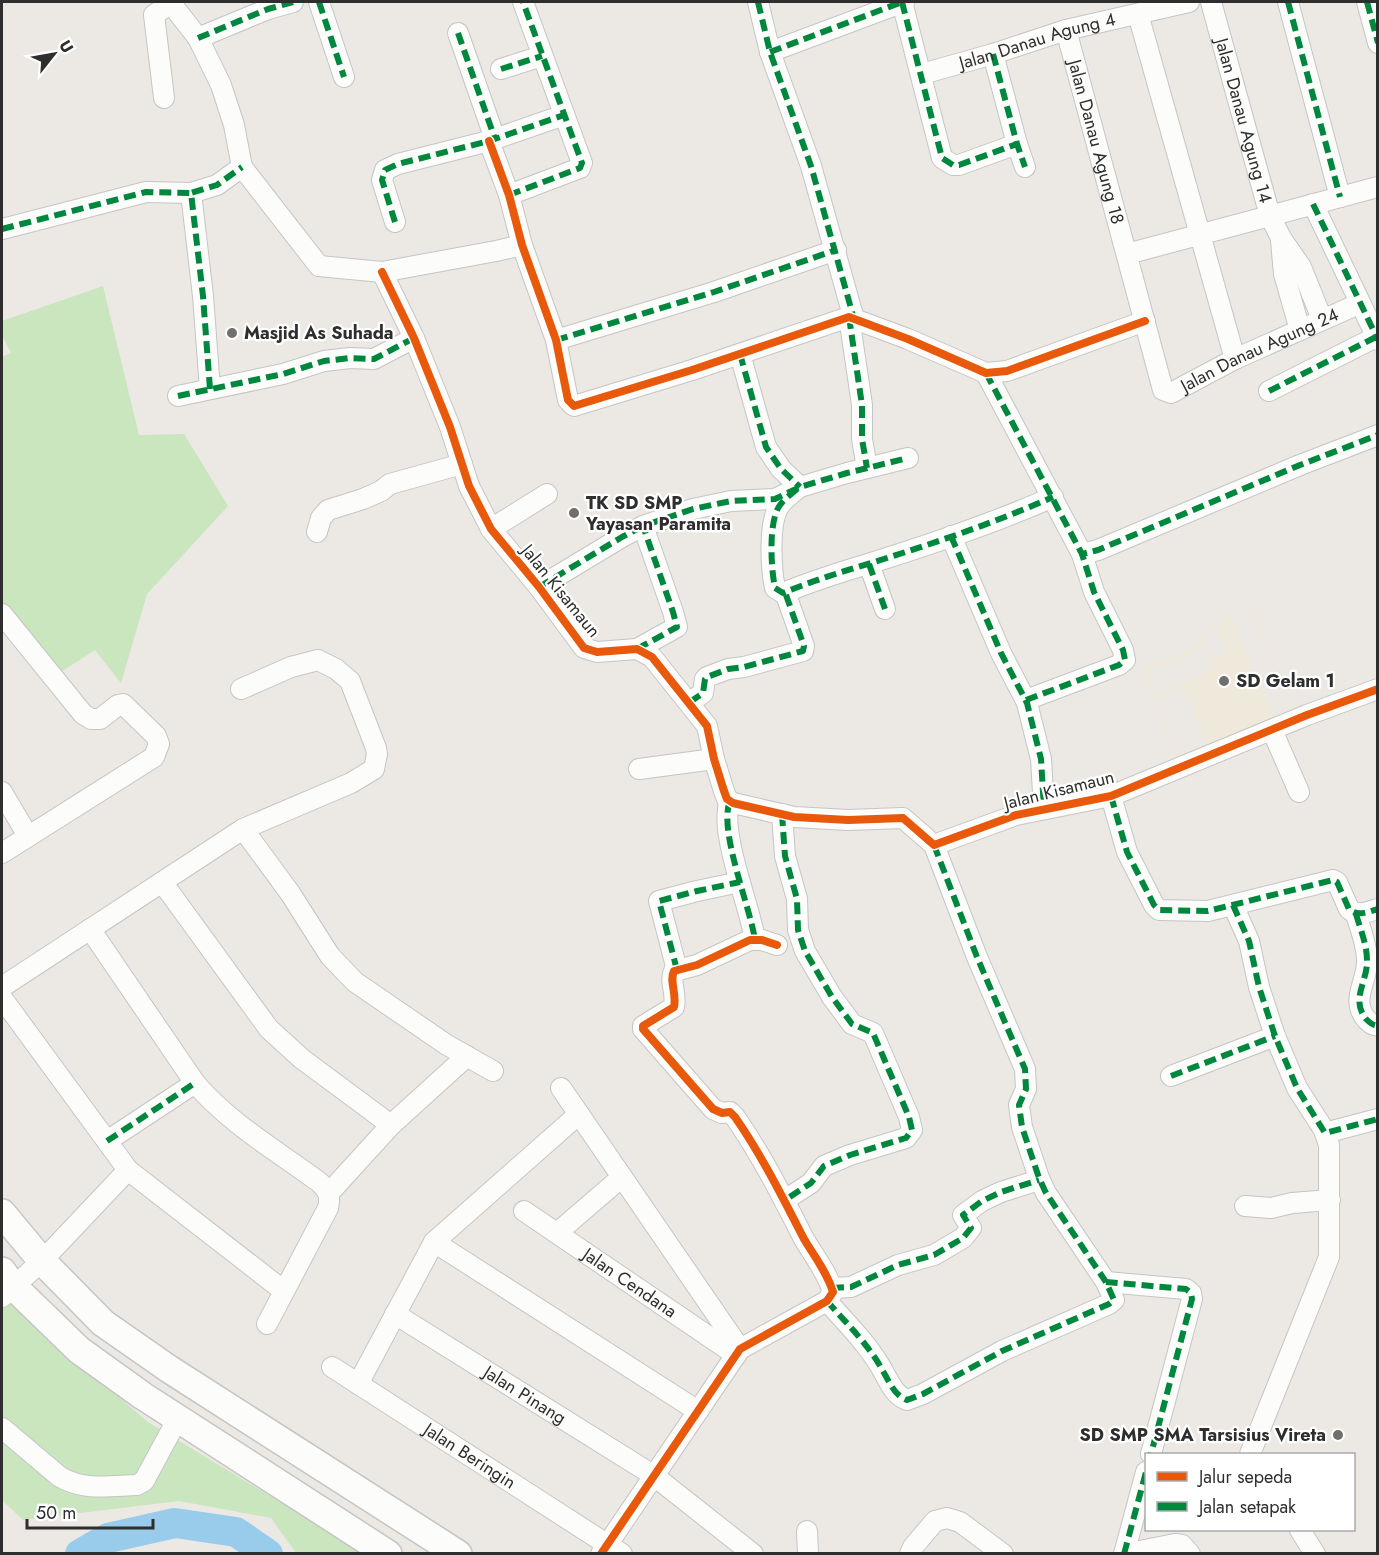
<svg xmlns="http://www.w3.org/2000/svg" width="1379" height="1555" viewBox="0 0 1379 1555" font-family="Jost,sans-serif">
<rect width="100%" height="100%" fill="#ece9e4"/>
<path fill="#eee9da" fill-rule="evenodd" d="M1251,605l45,106 -117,50 -39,-91 62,-26 -4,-10 29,-12 -3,-6zM1249,608l45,101 -19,9 -45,-101zM1217,628l10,24 -15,7 -10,-24zM1204,646l11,22 -59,28 -10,-23zM1183,688l25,58 -28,12 -25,-58z"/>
<g fill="#c9e6be">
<polygon points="103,286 139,435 184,434 228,506 147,594 121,683 95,650 61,672 2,601 2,357 11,353 2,335 2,321"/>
<polygon points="2,1297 148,1422 364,1553 296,1553 271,1518 179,1501 23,1520 2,1500"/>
</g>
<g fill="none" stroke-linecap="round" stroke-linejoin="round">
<polyline stroke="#99cceb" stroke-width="30" points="80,1554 108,1538 175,1523 236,1532 268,1554"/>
<g stroke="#c5c5c5" stroke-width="22">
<g id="minor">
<polyline points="170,2 198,38 221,85 234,125 242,167 319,266 382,272 496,251 522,245"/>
<polyline points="319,2 344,77"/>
<polyline points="758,2 770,52 811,166 854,319"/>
<polyline points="902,2 942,158 953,165 959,165 1017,144"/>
<path id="s1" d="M1211,2l59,214 11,22 20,29 21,52"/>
<polyline points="1288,2 1340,197"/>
<polyline points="1367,2 1378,43"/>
<polyline points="1138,14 1235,359"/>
<path id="s2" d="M1066,30l97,360 8,3 64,-34 119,-53"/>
<polyline points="458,33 495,139"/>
<polyline points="198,38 268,9 293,2"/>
<polyline points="770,52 904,2"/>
<polyline points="993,54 1017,144 1025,167"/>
<polyline points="501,69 542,56"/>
<path id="s3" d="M922,74l71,-20 73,-24 123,-28"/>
<polyline points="164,98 154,15 171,3"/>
<polyline points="489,141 509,195 522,245 556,340 568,400 574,406 692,370 849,317 908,339 986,373 1007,371 1145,321"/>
<polyline points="509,195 580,168 582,163 523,2"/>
<polyline points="1313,204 1378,340"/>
<polyline points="395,222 382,180 385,170 398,164 489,141 564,115"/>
<polyline points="2,229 146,192 191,193"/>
<polyline points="1281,241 1284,274 1300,330"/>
<polyline points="1127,254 1378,187"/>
<polyline points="382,272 414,338 450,427 469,486 491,529 539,587 584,648 597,652 637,649 652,657 707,726 714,759 724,791 727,799 733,803 794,817 848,820 903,818 934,845 1016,815 1111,796 1307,715 1378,689"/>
<polyline points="849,317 862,405 862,439 867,468"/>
<polyline points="556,340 714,292 836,250"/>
<polyline points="740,354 766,447 781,469 800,487"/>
<polyline points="986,373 1082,554 1098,550 1300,465 1378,435"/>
<polyline points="210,389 203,296 191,193 217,185 242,167"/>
<polyline points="1269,391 1376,337"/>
<polyline points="178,396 283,374 324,361 350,358 374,359 414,338"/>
<path d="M797,489c-5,5 -13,10 -17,16 -12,16 -9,64 -5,83l8,5c29,-12 58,-21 88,-30 61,-19 123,-40 182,-66"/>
<polyline points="491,529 547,494"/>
<polyline points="317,532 321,518 328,510 363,499 381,491 390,484 462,464"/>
<polyline points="951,536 1001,653 1027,703 1041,759 1044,809"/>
<polyline points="869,564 885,609"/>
<polyline points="539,587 622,537 643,526 693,509 731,501 775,499 800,487 847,473 908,458"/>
<polyline points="2,614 83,714 91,719 100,719 118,705 123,704 156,736 159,744 154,757 2,853"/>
<polyline points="637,649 677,627 673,612 643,526"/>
<polyline points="1026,700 1119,665 1125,660 1123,650 1094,592 1082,554"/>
<polyline points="690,702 703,693 705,679 707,677 728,669 744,667 803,651 804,646 785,592"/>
<polyline points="1272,730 1299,792"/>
<polyline points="639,769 714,759"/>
<polyline points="2,792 28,836"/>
<path d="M1111,796l16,56 27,53 5,5 49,1 125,-31 4,2 12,27c9,8 18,3 29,0"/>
<path d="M730,801c-12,29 20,105 25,139"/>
<polyline points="782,814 785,856 797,899 798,930 805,951 832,997 852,1024 873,1033 909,1117 912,1130 906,1138 850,1155 824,1166 811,1183 785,1200"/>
<polyline points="243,829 290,893 330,956 355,982 447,1045 493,1071"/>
<polyline points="934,845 977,957 1025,1069 1026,1089 1019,1105 1022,1127 1039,1178 1046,1193 1106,1282"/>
<polyline points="162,882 269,1029 302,1059 391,1125"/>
<polyline points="1233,905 1249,941 1259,987 1275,1036 1297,1088 1324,1130 1329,1145 1329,1257 1250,1454"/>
<path d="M1356,914c4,14 11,31 11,46 1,21 -17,39 -1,59 4,4 6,6 12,7"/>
<path d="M90,929l105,154c34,40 82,68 124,99 9,8 12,14 9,26l-61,116"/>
<polyline points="677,970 659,901 697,891 740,882"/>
<polyline points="2,987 243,829 351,783 374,769 377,754 376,748 350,681 336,669 318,660 291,667 241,689"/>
<polyline points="2,998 128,1170 284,1291"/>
<polyline points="1171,1076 1275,1036"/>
<polyline points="561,1088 740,1349"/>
<polyline points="1325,1133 1378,1119"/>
<polyline points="107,1141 195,1083"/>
<polyline points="329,1193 391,1125 467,1056"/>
<polyline points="1245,1206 1271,1208 1292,1203 1330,1200"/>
<path id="s4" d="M524,1211l212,144"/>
<polyline points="558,1232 622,1177"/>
<polyline points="434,1242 698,1411"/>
<polyline points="832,1288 851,1287 898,1265 934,1255 963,1238 971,1228 963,1215 982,1201 1001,1192 1039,1180"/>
<polyline points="2,1297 42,1261 128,1170"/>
<path d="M827,1301c20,23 42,44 56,70 7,12 11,24 24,29l16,-6 79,-43 107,-47 5,-4 -8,-18 80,7 5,4 1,6 -41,155"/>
<path id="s5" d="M395,1314l258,161 100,79"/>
<path id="s6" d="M332,1367l290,187"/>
<polyline points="358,1384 434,1242 579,1114"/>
<path d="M2,1428l58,49c25,14 49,9 77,8l7,-4 34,-63"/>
<polyline points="1300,1530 1315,1554"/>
<polyline points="807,1531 808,1554"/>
<path d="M601,1554l139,-205 87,-48 6,-9c-6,-20 -19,-36 -29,-53 -22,-43 -42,-83 -69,-122l-5,-5 -8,1 -9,-4 -70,-80v-3l31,-19c3,-14 -5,-25 0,-36l23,-6 53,-25h12l15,5"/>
<polyline points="910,1554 913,1547 935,1521 947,1518 960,1522 1003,1554"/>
<polyline points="1124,1554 1146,1472"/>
<polyline points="1124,1554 1175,1544 1182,1545 1190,1554"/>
</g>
</g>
<g stroke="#c5c5c5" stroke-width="30">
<g id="secondary">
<polyline points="2,1213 42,1261 103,1323 169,1369 458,1554"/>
<polyline points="2,1271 13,1286 79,1350 143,1396 388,1554"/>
</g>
</g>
<use href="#minor" stroke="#fcfcfb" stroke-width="20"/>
<use href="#secondary" stroke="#fcfcfb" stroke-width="27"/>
<g stroke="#00873e" stroke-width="6" stroke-dasharray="12 6" stroke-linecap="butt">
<polyline points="319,2 344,77"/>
<polyline points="758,2 770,52 811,166 854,319"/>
<polyline points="902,2 942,158 953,165 959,165 1017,144"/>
<polyline points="1288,2 1340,197"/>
<polyline points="1367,2 1378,43"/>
<polyline points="458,33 495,139"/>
<polyline points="198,38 268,9 293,2"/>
<polyline points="770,52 902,2"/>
<polyline points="993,54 1017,144 1025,167"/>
<polyline points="501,69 542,56"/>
<polyline points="509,195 580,168 582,163 523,2"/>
<polyline points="1313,204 1378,340"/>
<polyline points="395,222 382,180 385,170 398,164 489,141 564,115"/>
<polyline points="2,229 146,192 191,193"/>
<polyline points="849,317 862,405 862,439 867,468"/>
<polyline points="556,340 714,292 836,250"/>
<polyline points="740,354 766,447 781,469 800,487"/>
<polyline points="986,373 1082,554 1098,550 1300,465 1378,435"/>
<polyline points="210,389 203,296 191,193 217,185 242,167"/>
<polyline points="1269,391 1376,337"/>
<polyline points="178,396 283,374 324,361 350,358 374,359 414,338"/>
<path d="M797,489c-5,5 -13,10 -17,16 -12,16 -9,64 -5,83l8,5c29,-12 58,-21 88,-30 61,-19 123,-40 182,-66"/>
<polyline points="951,536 1001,653 1027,703 1041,759 1044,809"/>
<polyline points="869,564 885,609"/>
<polyline points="539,587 622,537 643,526 693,509 731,501 775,499 800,487 847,473 908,458"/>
<polyline points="637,649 677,627 673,612 643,526"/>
<polyline points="1026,700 1119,665 1125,660 1123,650 1094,592 1082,554"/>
<polyline points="690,702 703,693 705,679 707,677 728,669 744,667 803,651 804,646 785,592"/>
<path d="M1111,796l16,56 27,53 5,5 49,1 125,-31 4,2 12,27c9,8 18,3 29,0"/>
<path d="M730,801c-12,29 20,105 25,139"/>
<polyline points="782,814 785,856 797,899 798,930 805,951 832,997 852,1024 873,1033 909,1117 912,1130 906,1138 850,1155 824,1166 811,1183 785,1200"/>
<polyline points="934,845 977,957 1025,1069 1026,1089 1019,1105 1022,1127 1039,1178 1046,1193 1106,1282"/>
<polyline points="1233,905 1249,941 1259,987 1275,1036 1297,1088 1325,1133 1378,1119"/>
<path d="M1356,914c4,14 11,31 11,46 1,21 -17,39 -1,59 4,4 6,6 12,7"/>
<polyline points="677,970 659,901 697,891 740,882"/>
<polyline points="1171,1076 1275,1036"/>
<polyline points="107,1141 195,1083"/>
<polyline points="832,1288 851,1287 898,1265 934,1255 963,1238 971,1228 963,1215 982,1201 1001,1192 1039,1180"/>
<path d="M827,1301c20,23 42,44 56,70 7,12 11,24 24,29l16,-6 79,-43 107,-47 5,-4 -8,-18 80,7 5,4 1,6 -41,155"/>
<polyline points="1124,1554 1146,1472"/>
</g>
<g stroke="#fff" stroke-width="11">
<g id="cycleway">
<polyline points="489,141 509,195 522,245 556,340 568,400 574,406 692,370 849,317 908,339 986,373 1007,371 1145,321"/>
<polyline points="382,272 414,338 450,427 469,486 491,529 539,587 584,648 597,652 637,649 652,657 707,726 714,759 724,791 727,799 733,803 794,817 848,820 903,818 934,845 1016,815 1111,796 1307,715 1378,689"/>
<path d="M601,1554l139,-205 87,-48 6,-9c-6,-20 -19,-36 -29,-53 -22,-43 -42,-83 -69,-122l-5,-5 -8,1 -9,-4 -70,-80v-3l31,-19c3,-14 -5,-25 0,-36l23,-6 53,-25h12l15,5"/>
</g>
</g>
<use href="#cycleway" stroke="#e8590c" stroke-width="8"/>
</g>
<g fill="#706f6e" stroke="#fff" stroke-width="2">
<circle cx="232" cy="333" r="6"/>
<circle cx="574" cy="513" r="6"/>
<circle cx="1224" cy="681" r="6"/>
<circle cx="1338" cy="1435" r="6"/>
</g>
<g text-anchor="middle" stroke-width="4.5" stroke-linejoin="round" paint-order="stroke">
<g font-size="18" fill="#2e2e2e" stroke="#fff">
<text dy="6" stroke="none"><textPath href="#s3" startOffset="120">Jalan Danau Agung 4</textPath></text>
<text dy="6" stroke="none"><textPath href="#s1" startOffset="123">Jalan Danau Agung 14</textPath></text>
<text dy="6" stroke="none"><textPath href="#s2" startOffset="116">Jalan Danau Agung 18</textPath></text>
<text dy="6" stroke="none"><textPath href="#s2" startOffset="480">Jalan Danau Agung 24</textPath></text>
<text transform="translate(561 591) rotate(51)" y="6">Jalan Kisamaun</text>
<text transform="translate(1059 790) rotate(-14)" y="6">Jalan Kisamaun</text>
<text dy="6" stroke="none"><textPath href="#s4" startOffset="128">Jalan Cendana</textPath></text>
<text dy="6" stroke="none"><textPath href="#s5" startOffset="153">Jalan Pinang</textPath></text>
<text dy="6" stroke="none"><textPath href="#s6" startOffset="164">Jalan Beringin</textPath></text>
</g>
<g font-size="18" font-weight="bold" fill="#2e2e2e" stroke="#fff" text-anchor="start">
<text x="244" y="339">Masjid As Suhada</text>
<text x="586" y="509">TK SD SMP<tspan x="586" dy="21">Yayasan Paramita</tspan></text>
<text x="1236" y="687">SD Gelam 1</text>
<text x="1326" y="1441" text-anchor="end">SD SMP SMA Tarsisius Vireta</text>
</g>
</g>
<rect width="1379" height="1555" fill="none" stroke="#2e2e2e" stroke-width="6"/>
<rect x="1145" y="1453" width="210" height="78" fill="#ffffff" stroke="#ababab" stroke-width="1.5"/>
<rect x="1157" y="1472" width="30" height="9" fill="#e8590c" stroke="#ababab" stroke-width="1.5"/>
<text x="1199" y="1483" font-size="18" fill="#2e2e2e">Jalur sepeda</text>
<rect x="1157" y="1502" width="30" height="9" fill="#00873e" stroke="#ababab" stroke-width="1.5"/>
<text x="1199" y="1513" font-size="18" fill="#2e2e2e">Jalan setapak</text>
<g transform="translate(54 54) rotate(59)" stroke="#ffffff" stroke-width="4.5" paint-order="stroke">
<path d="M0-4.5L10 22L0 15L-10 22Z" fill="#2e2e2e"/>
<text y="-9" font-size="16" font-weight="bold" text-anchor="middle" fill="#2e2e2e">U</text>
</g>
<path d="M27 1519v9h126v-9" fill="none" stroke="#2e2e2e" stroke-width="3"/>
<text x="36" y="1519" font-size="18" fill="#2e2e2e" stroke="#ffffff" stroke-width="4.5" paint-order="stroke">50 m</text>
</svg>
